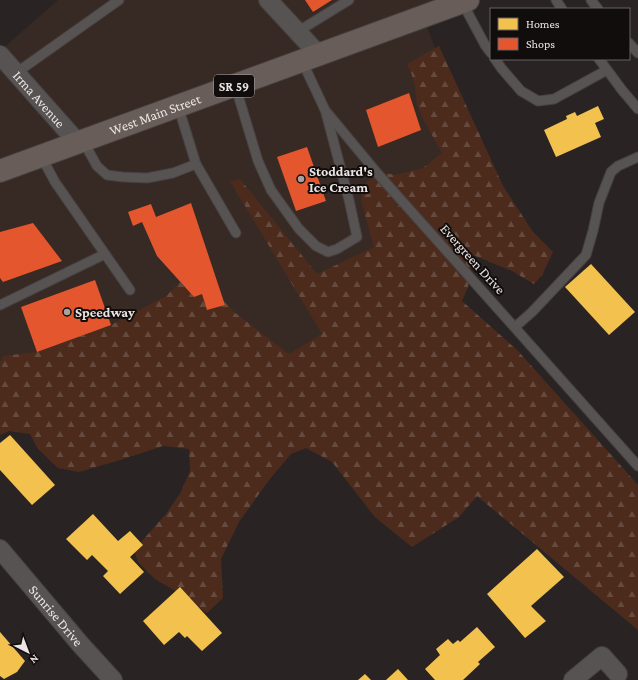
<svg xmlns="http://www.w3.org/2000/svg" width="638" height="680" viewBox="0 0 638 680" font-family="'Crimson Pro',serif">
<defs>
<pattern id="forest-firs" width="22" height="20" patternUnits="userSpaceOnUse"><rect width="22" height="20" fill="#4c2b1d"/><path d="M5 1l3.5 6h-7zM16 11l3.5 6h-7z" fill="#664a3e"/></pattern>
</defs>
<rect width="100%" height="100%" fill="#292423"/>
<polygon fill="#372924" points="58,0 469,0 423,17 435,48 517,215 315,400 0,392 0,51"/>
<polygon fill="url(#forest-firs)" points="439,46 503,186 533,232 553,252 542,275 534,284 512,271 473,255 468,287 462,301 518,351 638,485 638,630 477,496 459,517 412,547 375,517 332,462 306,448 291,454 269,480 239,522 221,559 223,598 207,613 174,590 155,579 138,562 134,550 166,514 181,492 190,471 189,449 163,446 120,460 79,472 58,468 38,449 30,434 9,431 0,435 0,363 3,356 37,352 111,325 166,296 180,282 194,297 202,294 208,310 225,305 224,301 234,312 289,354 322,334 230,181 240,179 317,274 374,247 361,200 363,188 367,181 385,173 395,175 423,168 442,153 423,119 417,105 415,87 411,72 407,64"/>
<g fill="#f2c14e">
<polygon points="598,106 604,119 595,123 601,137 556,157 544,130 567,119 566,116 575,112 577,116"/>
<polygon points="591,264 635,312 609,335 565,287"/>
<polygon points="10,435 55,485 32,505 0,470 0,443"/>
<polygon points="93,514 118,541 130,531 143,545 130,557 144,572 120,594 103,576 108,571 92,555 87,560 66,539"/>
<polygon points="537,549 564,577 531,606 546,621 525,638 487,594"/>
<polygon points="180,587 222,633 202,651 187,636 185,638 179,632 164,645 143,621"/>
<polygon points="477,627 495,647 478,662 480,664 463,680 435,680 425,669 440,655 436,649 448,639 453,644 458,640 460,642"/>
<polygon points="0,632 25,661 17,672 4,679 0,676"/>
<polygon points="398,669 408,680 386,680"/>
<polygon points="365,674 371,680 358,680"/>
</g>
<g fill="#e4572e">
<polygon points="305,0 332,0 313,12"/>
<polygon points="409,93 421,130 378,147 366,110"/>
<polygon points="307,147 326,201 296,211 277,157"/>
<polygon points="191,203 225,305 207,310 202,294 194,297 157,256 142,222 133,226 128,212 151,204 156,217"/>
<polygon points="33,223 62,261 3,282 0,278 0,232"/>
<polygon points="95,280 111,325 37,352 21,307"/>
</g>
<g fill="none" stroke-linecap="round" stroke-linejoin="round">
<g stroke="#454140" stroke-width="11">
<g id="lane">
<polyline points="556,0 562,9"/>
<polyline points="591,0 598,9"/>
<polyline points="462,2 485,45 491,53"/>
<polyline points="297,32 349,0"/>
<polyline points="629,43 638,53"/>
<polyline points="495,59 502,69 521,91 538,101 554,99 607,70"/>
<polyline points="599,59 622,90 638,109"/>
<polyline points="302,61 325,110 378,174 638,466"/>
<polyline points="16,73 119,0"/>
<polyline points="235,85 258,161 271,190 299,229 316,246 328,252 337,249 357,237 349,200 326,113"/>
<polyline points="178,106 196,164 236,233"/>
<polyline points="83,141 97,166 107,175 123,177 147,178 173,173 196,164"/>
<polyline points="41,156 55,182 130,290"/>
<polyline points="0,305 105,254"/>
<polyline points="515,327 532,312 586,255 593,231 599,203 611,172 618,166 638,157"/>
</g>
</g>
<g stroke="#454140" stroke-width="20">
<g id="street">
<polyline points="268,0 319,55"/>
<path id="s1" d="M0,55l78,88"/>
<path id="s2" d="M0,549l81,96 32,35"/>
<polyline points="573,680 602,656 618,674"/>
</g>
</g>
<g stroke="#454140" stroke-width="24">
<g id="primary">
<path id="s3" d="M0,171l468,-171"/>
</g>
</g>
<use href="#lane" stroke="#565352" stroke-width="9"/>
<use href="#street" stroke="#565352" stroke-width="18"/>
<use href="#primary" stroke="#685d59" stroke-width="22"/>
</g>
<g fill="#a7a1a0" stroke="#110d0c" stroke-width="1.5">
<circle cx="301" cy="179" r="4"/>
<circle cx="67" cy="312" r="4"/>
</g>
<g text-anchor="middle" stroke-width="4" stroke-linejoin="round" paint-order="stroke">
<rect fill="#110d0c" stroke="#aaa4a2" stroke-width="1" x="214" y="75" width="40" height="22" rx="3"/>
<g font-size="13" font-weight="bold" fill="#ebe5e3">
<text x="234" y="91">SR 59</text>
</g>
<g font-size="14" fill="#ebe5e3" stroke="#110d0c">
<text dy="5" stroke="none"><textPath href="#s1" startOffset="59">Irma Avenue</textPath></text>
<text dy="5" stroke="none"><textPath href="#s3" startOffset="165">West Main Street</textPath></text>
<text transform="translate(473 259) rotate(48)" y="5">Evergreen Drive</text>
<text dy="5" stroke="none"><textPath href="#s2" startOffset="87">Sunrise Drive</textPath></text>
</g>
<g font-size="14" font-weight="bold" fill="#ebe5e3" stroke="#110d0c" text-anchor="start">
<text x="309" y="176">Stoddard's<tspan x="309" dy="16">Ice Cream</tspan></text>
<text x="75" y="317">Speedway</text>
</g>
</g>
<rect x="490" y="8" width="140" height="52" fill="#110d0c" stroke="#686362"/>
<rect x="498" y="18" width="20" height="12" fill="#f2c14e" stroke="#686362"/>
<text x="526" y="28" font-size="12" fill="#ebe5e3">Homes</text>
<rect x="498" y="38" width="20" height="12" fill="#e4572e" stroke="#686362"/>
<text x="526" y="48" font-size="12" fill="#ebe5e3">Shops</text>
<g transform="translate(28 652) rotate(138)" stroke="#110d0c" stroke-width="3" paint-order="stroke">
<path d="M0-3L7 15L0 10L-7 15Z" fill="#ebe5e3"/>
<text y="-6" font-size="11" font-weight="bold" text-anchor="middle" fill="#ebe5e3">N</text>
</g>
</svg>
